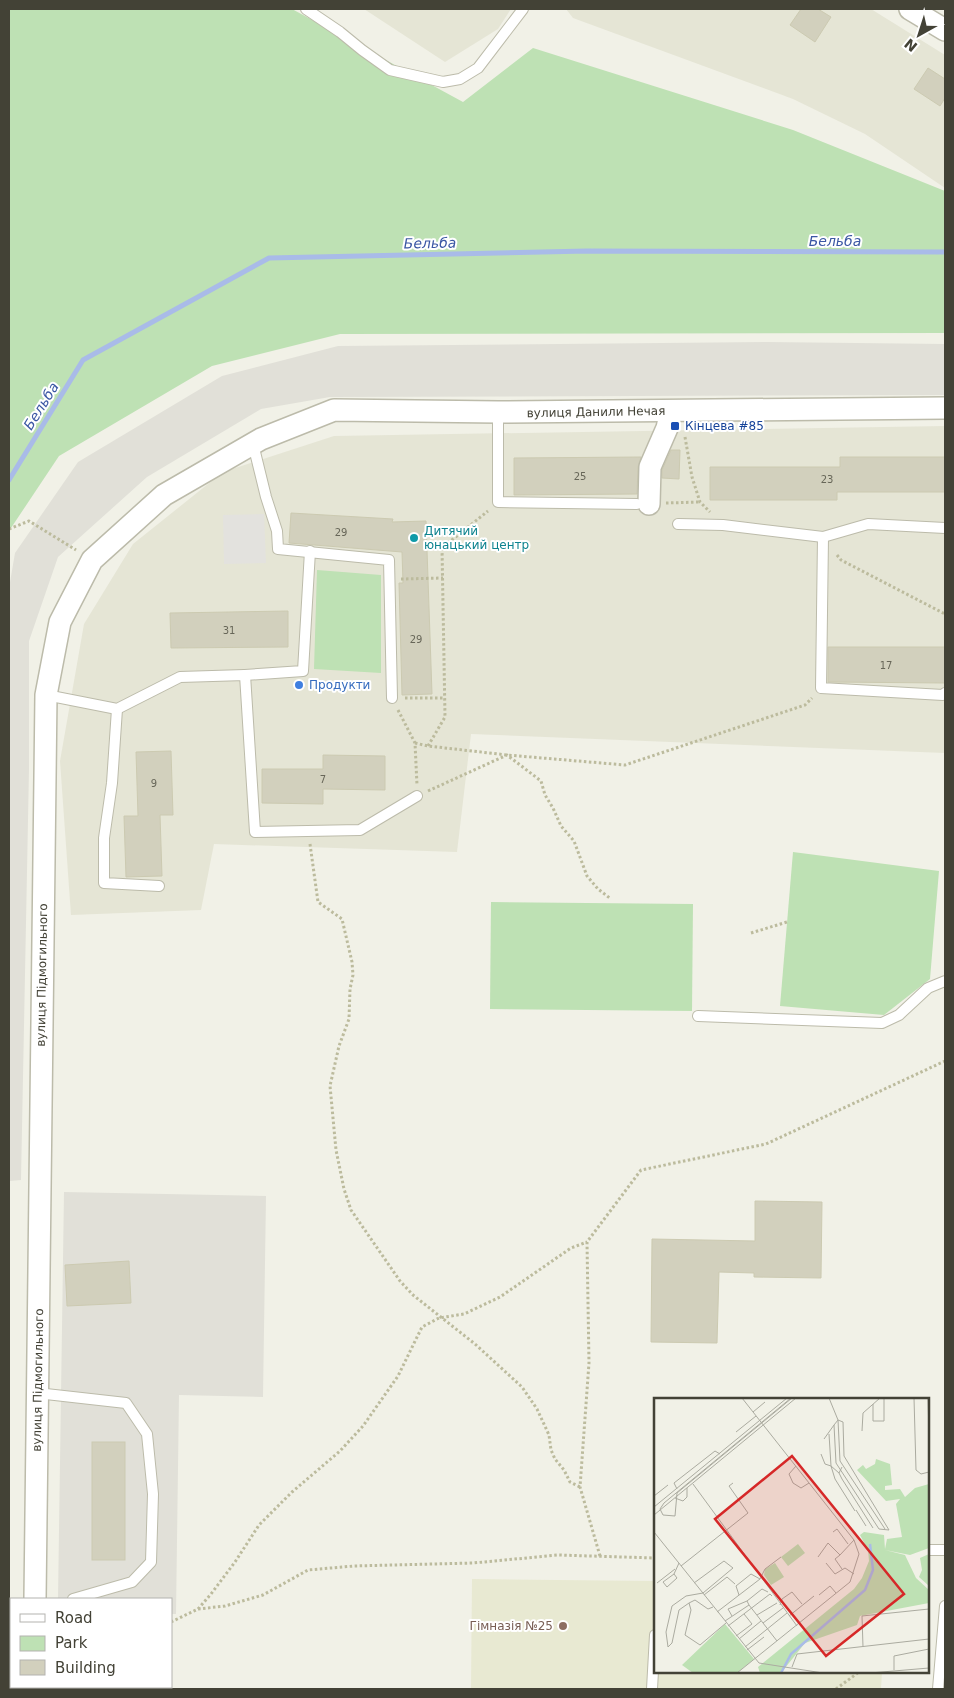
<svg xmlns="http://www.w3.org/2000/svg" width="954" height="1698" viewBox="0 0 954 1698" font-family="'DejaVu Sans',sans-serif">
<rect width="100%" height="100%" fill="#f1f1e7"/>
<g fill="#e5e5d5">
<polygon points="364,9 511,9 498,29 445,62"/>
<polygon points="566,9 871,9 945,55 945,188 865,134 793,99 573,18"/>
<polygon points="945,426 945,753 471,734 457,852 214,844 201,910 71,915 60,761 84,624 133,544 223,472 334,436"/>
</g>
<g fill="#e1e0d8">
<polygon points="767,342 945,344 945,395 330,397 261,409 147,477 58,557 29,641 29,769 21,1180 9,1181 9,588 15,553 78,462 222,376 338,346"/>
<polygon points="64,1192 266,1196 263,1397 179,1395 176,1614 171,1614 171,1599 58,1599"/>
</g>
<polygon fill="#e8e9d2" points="472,1579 655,1581 655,1672 882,1672 881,1689 471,1689"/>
<g fill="#bee1b4">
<polygon points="9,9 292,9 463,102 533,48 793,130 945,191 945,333 340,334 212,366 59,456 9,531"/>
<polygon points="317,570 381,575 381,673 314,669"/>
<polygon points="793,852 939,871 930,979 884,1015 780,1006"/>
<polygon points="491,902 693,904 692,1011 490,1009"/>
</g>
<polygon fill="#e3e2de" points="264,514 266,563 224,564 223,515"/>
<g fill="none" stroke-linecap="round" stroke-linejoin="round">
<polyline stroke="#a9bbe8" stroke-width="5" points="9,480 83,360 269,258 587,251 945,252"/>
</g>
<g fill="#d2d0bd" stroke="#cccab1">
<polygon points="801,9 818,9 831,17 815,42 790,25"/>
<polygon points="928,68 945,79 945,98 940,106 914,89"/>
<polygon points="671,450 680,450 679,479 662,478 662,470"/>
<polygon points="641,457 638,467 637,494 514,495 514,458"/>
<polygon points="840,457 945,457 945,492 837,492 837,500 710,500 710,467 840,467"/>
<polygon points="291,513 393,519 392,522 426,521 432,694 402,695 399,583 403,583 402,552 289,543"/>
<polygon points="288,611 288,647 171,648 170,613"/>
<polygon points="828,647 945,647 945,683 828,682"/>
<polygon points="171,751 173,815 160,815 162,876 126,877 124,816 138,816 136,752"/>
<polygon points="323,755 385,756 385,790 323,789 323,804 262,803 262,769 323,769"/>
<polygon points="755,1201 822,1202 821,1278 754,1277 754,1273 719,1272 717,1343 651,1342 652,1239 755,1241"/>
<polygon points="129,1261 131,1303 67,1306 65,1265"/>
<rect x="92" y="1442" width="33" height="118"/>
</g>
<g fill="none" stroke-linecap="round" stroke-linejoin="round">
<g stroke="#bcbbaa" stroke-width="12">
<g id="service">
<polyline points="306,9 340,32 362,50 390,70 443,82 460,79 478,68 523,9"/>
<polyline points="498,412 498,502 637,504"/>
<polyline points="253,444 266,497 277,531 278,549 389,560 392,698"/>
<polyline points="678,524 723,525 823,537 868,524 945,528"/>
<polyline points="823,537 821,688 943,695 945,693"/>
<polyline points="245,675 303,671 310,551"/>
<polyline points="46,695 117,709 180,677 245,675 255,832 360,830 417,796"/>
<polyline points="117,709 112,783 104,838 104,883 159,886"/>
<polyline points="698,1016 882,1023 899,1015 928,988 945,981"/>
<polyline points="37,1393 126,1403 147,1434 153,1494 151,1562 132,1582 73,1599"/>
<polyline points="928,1550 945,1550"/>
<polyline points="652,1689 655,1635"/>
<polyline points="938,1689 945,1606"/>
</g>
</g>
<g stroke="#bcbbaa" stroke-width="24">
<g id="minor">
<polyline points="910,9 945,30"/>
<polyline points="649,504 650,467 667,428 671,411"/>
<polyline points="35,1599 46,695 60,622 92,560 164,495 261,439 334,410 498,412 945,408"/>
<polyline points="34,1689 34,1687"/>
</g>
</g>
<g stroke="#bcbb9d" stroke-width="3" stroke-dasharray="2.5 2.5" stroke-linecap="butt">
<polyline points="685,437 692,477 700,502 710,512"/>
<polyline points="666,503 700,502"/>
<polyline points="9,529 29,521 76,550"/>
<polyline points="837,555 841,560 945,614"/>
<polyline points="401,579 443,578"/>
<polyline points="405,698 444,698"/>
<polyline points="398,710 415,743 417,785"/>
<polyline points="415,743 428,746 507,755 625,765 805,705 812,698"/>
<polyline points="428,746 445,717 442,548 488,511"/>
<polyline points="428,791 507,755 541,781 545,795 553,808 561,826 574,841 587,876 598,889 611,899"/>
<polyline points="310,844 318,902 342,919 352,962 353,975 350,989 349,1019 339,1046 330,1086 336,1150 344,1189 351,1210 400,1281 413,1295 475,1344 522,1387 537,1409 549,1435 551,1450 555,1459 564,1470 570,1482 580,1487"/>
<polyline points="751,933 787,922"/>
<polyline points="600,1556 580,1487 589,1363 587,1242 641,1170 766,1144 945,1061"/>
<polyline points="198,1609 211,1594 235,1562 259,1525 292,1492 340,1451 363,1426 398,1376 422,1327 439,1318 464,1314 500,1297 571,1248 587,1242"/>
<polyline points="171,1622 198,1609 225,1606 263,1595 308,1570 354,1566 473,1563 558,1555 655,1558"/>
<polyline points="836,1689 859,1672"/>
</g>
<use href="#service" stroke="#fff" stroke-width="10"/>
<use href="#minor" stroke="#fff" stroke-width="21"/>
</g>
<rect fill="#1a4fb4" stroke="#fff" stroke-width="2" x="670" y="421" width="10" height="10" rx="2.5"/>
<circle fill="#0f9aa8" stroke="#fff" stroke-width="2" cx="414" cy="538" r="5"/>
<circle fill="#3f7fe0" stroke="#fff" stroke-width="2" cx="299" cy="685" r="5"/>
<circle fill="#8d6e63" stroke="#fff" stroke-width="2" cx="563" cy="1626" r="5"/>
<g text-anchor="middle" stroke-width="4" stroke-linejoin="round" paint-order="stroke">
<g font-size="10" fill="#676658">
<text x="580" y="480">25</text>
<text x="827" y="483">23</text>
<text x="341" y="536">29</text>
<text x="229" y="634">31</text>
<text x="416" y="643">29</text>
<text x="886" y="669">17</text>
<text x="323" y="783">7</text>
<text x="154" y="787">9</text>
</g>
<g font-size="12" fill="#434236" stroke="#fff">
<text transform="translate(596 412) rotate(-1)" y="4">вулиця Данили Нечая</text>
<text transform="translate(42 975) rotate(-89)" y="4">вулиця Підмогильного</text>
<text transform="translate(38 1380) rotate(-89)" y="4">вулиця Підмогильного</text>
</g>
<g font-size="12" fill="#164399" stroke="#fff" text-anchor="start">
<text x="685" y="430">Кінцева #85</text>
</g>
<g font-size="12" fill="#0d838f" stroke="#fff" text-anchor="start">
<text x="424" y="535">Дитячий<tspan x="424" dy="14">юнацький центр</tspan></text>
</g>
<g font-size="12" fill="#366cbe" stroke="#fff" text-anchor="start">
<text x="309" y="689">Продукти</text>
</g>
<g font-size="12" fill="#785e54" stroke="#fff" text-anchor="end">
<text x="553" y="1630">Гімназія №25</text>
</g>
<g font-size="14" font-style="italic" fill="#3b57a4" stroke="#fff">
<text x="835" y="246">Бельба</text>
<text transform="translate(430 243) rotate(-1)" y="5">Бельба</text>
<text transform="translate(41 406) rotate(-58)" y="5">Бельба</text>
</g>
</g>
<g transform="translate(654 1398)">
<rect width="275" height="275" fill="#f1f1e7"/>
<path d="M222,61l14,5 2,21 -7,1v4l15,-1 5,8 10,-9 14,-4v64l-19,7 -25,-5 20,5 11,23 13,12v13l-69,13 -3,9 -52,18 -24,30h-21l-2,-6 96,-78 8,-11 7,-17 -1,-11 -8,-15 4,-3 20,3 1,14 2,-10 15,-2 -6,-33 4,-5 -14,2 -29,-31 6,-5 3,4 9,-5zM144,146l7,9 -17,13 -7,-9zM275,156v32l-10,-9 3,-7 -2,-12zM121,165l9,14 -13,8 -7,-10 1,-6zM71,226l29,35 -17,14h-44l-11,-8z" fill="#bee1b4"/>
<path fill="none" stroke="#a9bbe8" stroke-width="2.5" d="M127,275l10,-19 74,-64 8,-20 -3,-26"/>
<path fill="none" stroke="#ababa0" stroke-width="1" d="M137,0l-127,105 -4,6 3,6 12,1 2,-23 115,-95M175,0l9,22 5,2 1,34 45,74 -10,-1 -43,-66 -2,-38 4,-5M260,0l2,72 5,4 8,-2M274,0l1,36M219,6v17h11v-23M99,14l12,-10M184,22l2,41 45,68M208,33l1,-18 17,-15M82,34l20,-16M175,36l2,32 8,7M170,41l10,-14M167,56l4,10 6,2 4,13 20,32M142,68l-7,8 4,9 8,5 8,-5M188,69l-3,6 3,6 31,49M39,86l104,142M23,91l-3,-6 41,-32 5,3M0,98l14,-11M21,100l8,3 4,-4v-9M0,109l133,-109M202,112l10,16M0,117l142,-117M0,134l105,131 64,10M179,134l4,-3 11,15M186,157l-5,4 7,10M164,159l10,-14 12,12 14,-15M172,165l9,11 10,-6 9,6M27,168l67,-53 -19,-27 4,-3M20,176l3,4 -10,9 -4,-5 11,-8 5,-11M3,185l18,-14M50,197l23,-18 8,7M85,197l-3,-9 15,-12 9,5 5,-10 16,-12M165,197l11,-9 6,7M35,205l-10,7 -7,33 -4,4 -2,-15 6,-26 14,-10 17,-3 30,-25 -9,-7 -30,22M95,207l-2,-4 15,-12 6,3M126,207l2,-6 10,-7 10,12M59,209l-5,2 -13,-9 -6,3 2,7 -6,25 15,10 26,-22M63,214l43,-33M103,217l20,-12M78,218l-4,-7 19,-8M135,218l25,-20M71,223l24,-16 28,36M109,225l20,-15M74,228l42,-32 2,2M82,238l16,-12 -8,-10M85,241l22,-18M91,249l42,-34M209,249l-1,-31 67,-7M93,252l17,-13M138,269l5,-13 132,-15M240,272v-14l35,-7M83,275l113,-91 9,-28 -5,-14 -112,-142M216,275l59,-5"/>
<path fill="#d62828" fill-opacity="0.15" stroke="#d62828" stroke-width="2.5" d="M138,58l112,138 -78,62 -111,-137z"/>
<rect width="275" height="275" fill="none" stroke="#434236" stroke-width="2.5"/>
</g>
<rect width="954" height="1698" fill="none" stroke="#434236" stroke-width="20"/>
<rect x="10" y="1598" width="162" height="90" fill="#ffffff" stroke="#b4b3af"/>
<rect x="20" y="1614" width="25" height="8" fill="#ffffff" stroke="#b4b3af"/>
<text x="55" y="1623" font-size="15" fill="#434236">Road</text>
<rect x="20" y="1636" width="25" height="15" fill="#bee1b4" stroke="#b4b3af"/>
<text x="55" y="1648" font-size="15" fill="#434236">Park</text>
<rect x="20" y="1660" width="25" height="15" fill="#d2d0bd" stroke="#b4b3af"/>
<text x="55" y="1673" font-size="15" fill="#434236">Building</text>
<g transform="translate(919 35) rotate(219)" stroke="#ffffff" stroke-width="4" paint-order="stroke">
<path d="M0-4L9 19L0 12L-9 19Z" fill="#434236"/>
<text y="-8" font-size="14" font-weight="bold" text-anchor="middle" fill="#434236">N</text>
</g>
</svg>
